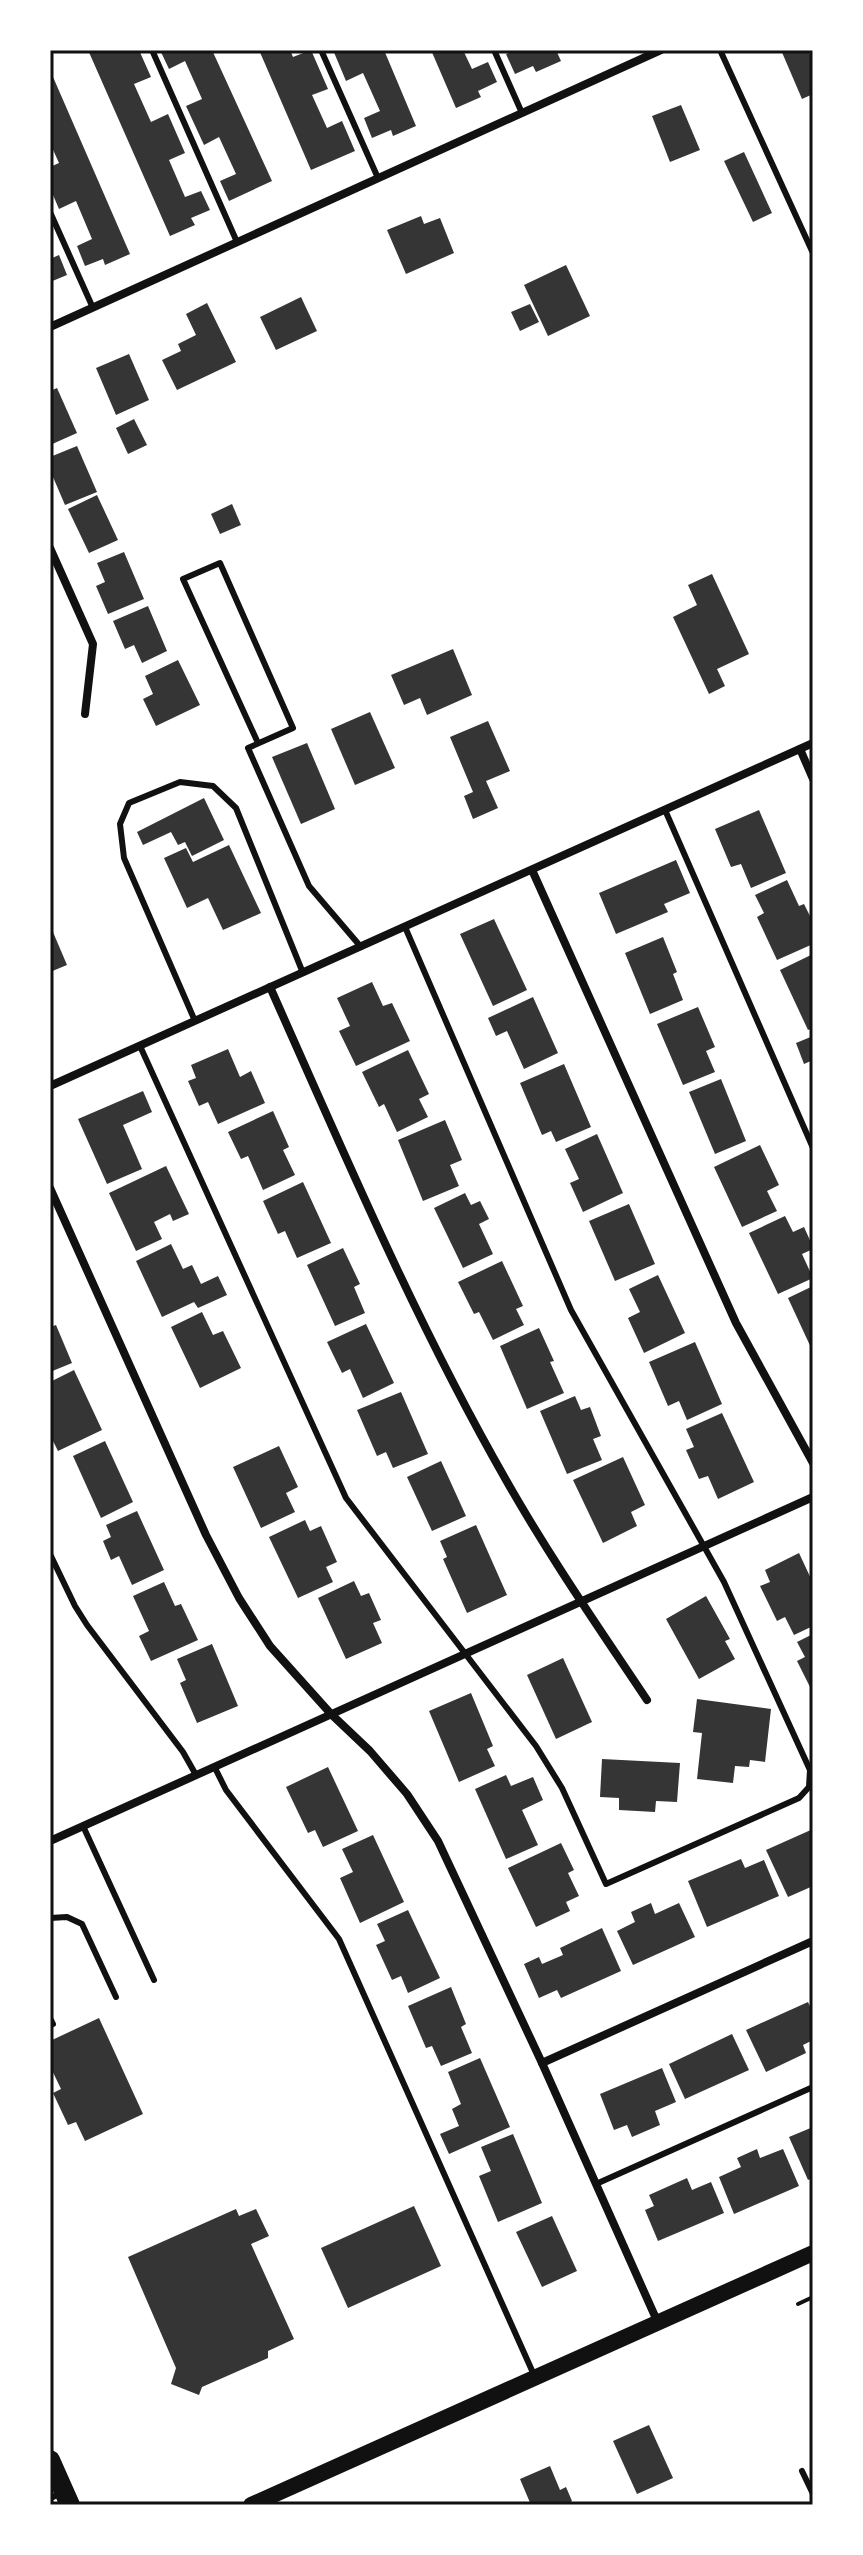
<svg xmlns="http://www.w3.org/2000/svg" width="863" height="2555" viewBox="0 0 863 2555" font-family="'Zilla Slab',serif">
<rect width="100%" height="100%" fill="#fff"/>
<g fill="#353535">
<polygon points="88,50 139,50 151,77 134,84 151,122 168,114 185,153 169,160 185,197 201,191 210,210 191,218 195,225 170,236"/>
<polygon points="160,50 212,50 272,181 229,201 220,181 236,174 219,137 204,145 186,106 202,99 185,61 169,69"/>
<polygon points="259,50 290,50 293,57 311,50 328,89 312,95 327,128 342,121 355,151 311,170"/>
<polygon points="333,50 384,50 416,126 393,136 391,130 372,138 364,118 380,111 363,73 346,81"/>
<polygon points="431,50 463,50 472,69 488,62 497,82 478,91 481,97 456,108"/>
<polygon points="516,50 556,50 561,61 536,72 533,66 515,74 506,54"/>
<polygon points="781,50 808,50 813,61 813,94 802,99"/>
<polygon points="50,70 130,254 105,265 103,259 85,266 77,246 92,239 76,201 59,209 50,188 50,167 59,163 50,143"/>
<polygon points="681,105 700,150 670,162 652,116"/>
<polygon points="744,152 772,213 753,222 724,161"/>
<polygon points="421,216 424,224 440,218 454,253 406,274 387,230"/>
<polygon points="59,255 67,275 50,282 50,259"/>
<polygon points="566,265 590,316 548,336 524,285"/>
<polygon points="301,297 317,331 276,350 260,317"/>
<polygon points="207,303 236,362 177,390 162,360 181,351 178,344 196,335 186,314"/>
<polygon points="530,304 539,322 520,331 511,312"/>
<polygon points="129,354 149,400 116,415 96,368"/>
<polygon points="57,388 77,433 50,445 50,391"/>
<polygon points="134,419 147,445 128,454 116,428"/>
<polygon points="77,446 97,492 65,505 50,470 50,457"/>
<polygon points="97,495 118,540 89,553 68,509"/>
<polygon points="232,504 241,525 220,534 211,514"/>
<polygon points="124,552 144,599 108,614 96,586 105,582 97,563"/>
<polygon points="712,574 749,654 717,669 725,686 709,694 673,617 697,605 688,585"/>
<polygon points="148,606 167,651 142,663 134,645 125,649 113,621"/>
<polygon points="453,649 472,695 427,715 420,698 404,705 391,675"/>
<polygon points="178,660 200,705 156,726 143,699 153,694 145,676"/>
<polygon points="370,712 395,768 355,785 331,729"/>
<polygon points="488,721 510,771 486,781 498,808 473,819 464,796 473,792 450,737"/>
<polygon points="307,743 335,809 301,824 272,757"/>
<polygon points="204,798 224,840 192,856 185,842 178,845 171,832 143,845 137,832"/>
<polygon points="759,810 786,873 751,888 741,864 731,867 715,829"/>
<polygon points="229,845 261,913 223,930 208,898 187,908 164,858 186,848 193,862"/>
<polygon points="676,860 690,893 664,904 668,912 616,934 599,893"/>
<polygon points="787,880 799,906 804,904 813,922 813,944 777,960 757,917 764,913 755,895"/>
<polygon points="494,919 527,990 493,1006 460,934"/>
<polygon points="50,925 67,965 50,972"/>
<polygon points="663,937 677,972 673,974 683,1000 650,1014 625,953"/>
<polygon points="813,954 813,1028 808,1030 780,970"/>
<polygon points="372,982 383,1006 392,1003 410,1041 356,1066 339,1031 350,1026 337,998"/>
<polygon points="533,997 558,1053 524,1069 507,1031 496,1036 488,1018"/>
<polygon points="698,1007 715,1047 706,1051 715,1072 683,1085 657,1024"/>
<polygon points="813,1036 813,1060 804,1064 796,1043"/>
<polygon points="228,1049 240,1077 251,1071 265,1103 218,1124 208,1102 199,1106 188,1081 196,1078 191,1065"/>
<polygon points="408,1050 429,1094 419,1099 428,1117 397,1132 384,1104 379,1107 362,1072"/>
<polygon points="564,1064 591,1127 556,1142 551,1131 542,1135 520,1083"/>
<polygon points="721,1079 746,1141 715,1154 689,1092"/>
<polygon points="143,1091 152,1112 123,1125 142,1169 107,1184 78,1119"/>
<polygon points="273,1111 289,1147 283,1150 295,1175 263,1190 248,1156 241,1159 228,1132"/>
<polygon points="445,1120 462,1160 450,1165 459,1186 423,1201 398,1140"/>
<polygon points="597,1134 623,1193 583,1212 570,1183 579,1179 565,1149"/>
<polygon points="760,1145 779,1185 767,1191 777,1211 742,1227 714,1167"/>
<polygon points="166,1166 189,1214 173,1221 170,1214 154,1222 162,1239 136,1251 109,1193"/>
<polygon points="303,1182 331,1243 297,1258 285,1231 278,1234 263,1201"/>
<polygon points="465,1193 471,1205 480,1201 489,1219 479,1224 493,1254 463,1268 434,1208"/>
<polygon points="629,1204 655,1264 615,1281 589,1221"/>
<polygon points="785,1216 793,1232 804,1227 813,1247 813,1249 802,1254 813,1278 778,1294 749,1233"/>
<polygon points="171,1244 183,1269 192,1265 201,1284 218,1276 227,1295 198,1308 194,1302 162,1317 136,1261"/>
<polygon points="343,1248 360,1284 354,1287 365,1313 335,1326 307,1265"/>
<polygon points="502,1261 523,1306 516,1309 524,1325 493,1340 479,1312 474,1314 458,1282"/>
<polygon points="658,1275 685,1333 644,1353 628,1318 640,1312 629,1289"/>
<polygon points="813,1286 813,1352 788,1298"/>
<polygon points="202,1312 213,1335 223,1331 241,1368 200,1388 171,1327"/>
<polygon points="366,1324 394,1383 363,1398 350,1369 342,1373 327,1342"/>
<polygon points="56,1325 72,1363 50,1372 50,1327"/>
<polygon points="539,1328 554,1361 550,1362 564,1393 527,1409 500,1346"/>
<polygon points="695,1342 722,1404 687,1420 679,1401 668,1406 649,1362"/>
<polygon points="74,1370 102,1430 58,1451 50,1435 50,1408 53,1407 50,1400 50,1382"/>
<polygon points="401,1392 428,1454 393,1468 386,1452 377,1456 357,1410"/>
<polygon points="575,1396 581,1410 590,1407 601,1436 593,1439 602,1460 567,1474 540,1411"/>
<polygon points="722,1413 754,1482 718,1499 708,1476 699,1479 686,1450 694,1447 686,1429"/>
<polygon points="105,1441 133,1502 101,1518 73,1456"/>
<polygon points="279,1446 298,1487 286,1493 295,1512 261,1528 233,1467"/>
<polygon points="623,1457 645,1505 631,1512 637,1526 603,1543 573,1480"/>
<polygon points="441,1461 466,1516 432,1531 407,1477"/>
<polygon points="137,1511 164,1570 132,1585 119,1556 111,1560 103,1541 111,1537 106,1525"/>
<polygon points="305,1520 310,1531 321,1526 337,1562 326,1567 333,1582 298,1598 269,1537"/>
<polygon points="476,1525 507,1595 467,1613 443,1559 447,1557 440,1541"/>
<polygon points="799,1553 813,1583 813,1626 794,1635 785,1617 777,1621 760,1586 770,1582 765,1570"/>
<polygon points="354,1581 361,1596 369,1593 381,1620 373,1623 382,1643 346,1659 318,1598"/>
<polygon points="164,1582 175,1606 181,1604 198,1640 151,1661 139,1636 149,1631 133,1596"/>
<polygon points="706,1596 730,1639 725,1641 735,1659 699,1679 666,1619"/>
<polygon points="813,1634 813,1686 810,1687 797,1661 805,1657 797,1642"/>
<polygon points="212,1644 238,1706 197,1723 180,1683 186,1680 177,1659"/>
<polygon points="563,1658 592,1722 556,1739 527,1675"/>
<polygon points="471,1693 493,1746 487,1749 495,1766 459,1782 429,1711"/>
<polygon points="697,1699 771,1709 765,1762 750,1760 749,1767 735,1766 733,1783 697,1779 702,1733 693,1732"/>
<polygon points="602,1759 680,1763 677,1802 656,1801 655,1812 619,1810 619,1798 600,1797"/>
<polygon points="328,1767 358,1831 323,1847 315,1830 308,1833 286,1787"/>
<polygon points="506,1775 511,1786 533,1777 543,1800 522,1810 538,1845 506,1859 475,1789"/>
<polygon points="813,1829 813,1886 788,1897 766,1850"/>
<polygon points="373,1835 404,1902 360,1923 340,1878 353,1872 342,1849"/>
<polygon points="561,1843 574,1870 568,1873 579,1896 566,1902 570,1911 536,1927 508,1868"/>
<polygon points="741,1859 745,1868 764,1860 779,1896 707,1927 688,1881"/>
<polygon points="651,1903 655,1914 679,1903 695,1937 633,1965 617,1931 635,1922 631,1912"/>
<polygon points="408,1910 440,1978 408,1993 401,1976 392,1980 376,1945 385,1941 377,1924"/>
<polygon points="602,1928 621,1971 561,1998 557,1990 539,1998 524,1964 539,1957 542,1964 563,1955 560,1948"/>
<polygon points="451,1987 466,2024 461,2027 472,2053 441,2066 432,2046 426,2048 408,2006"/>
<polygon points="808,2002 813,2013 813,2040 803,2045 806,2053 766,2072 746,2030"/>
<polygon points="99,2018 143,2114 85,2141 76,2122 68,2125 53,2093 61,2089 50,2066 50,2041"/>
<polygon points="732,2034 749,2070 685,2099 669,2064"/>
<polygon points="480,2058 510,2127 449,2154 440,2134 459,2126 452,2109 461,2104 448,2072"/>
<polygon points="662,2068 676,2102 655,2111 660,2125 632,2137 627,2125 614,2130 600,2094"/>
<polygon points="813,2127 813,2178 808,2180 789,2137"/>
<polygon points="513,2134 542,2203 498,2222 479,2176 491,2171 481,2147"/>
<polygon points="757,2149 760,2158 783,2149 799,2186 734,2214 719,2177 741,2167 737,2158"/>
<polygon points="687,2178 692,2190 711,2182 724,2213 658,2241 645,2210 654,2206 649,2195"/>
<polygon points="414,2206 441,2266 348,2308 321,2248"/>
<polygon points="236,2209 239,2216 256,2209 269,2236 251,2244 294,2339 268,2351 268,2358 202,2387 199,2395 171,2384 176,2368 128,2257"/>
<polygon points="552,2216 577,2271 542,2287 516,2232"/>
<polygon points="649,2425 673,2478 637,2494 613,2441"/>
<polygon points="550,2466 560,2490 566,2487 572,2501 567,2505 531,2505 520,2479"/>
</g>
<g fill="none" stroke-linecap="round" stroke-linejoin="round">
<polyline stroke="#111" stroke-width="4" points="798,2304 813,2297"/>
<g stroke="#111" stroke-width="6">
<polyline points="152,50 237,242"/>
<polyline points="321,50 378,178"/>
<polyline points="494,50 522,113"/>
<polyline points="720,50 812,251"/>
<polyline points="50,212 93,308"/>
<polyline points="258,743 183,579 220,563 293,728 248,748 309,886 361,947"/>
<polyline points="665,810 813,1148"/>
<polyline points="195,1021 124,858 120,824 129,803 180,782 213,786 236,808 303,973"/>
<polyline points="140,1046 346,1498 536,1746 562,1788 606,1884 799,1798 809,1787 810,1770 724,1582 571,1310 405,927"/>
<polyline points="50,1554 75,1606 87,1625 183,1752 196,1775"/>
<polyline points="215,1768 226,1790 339,1939 534,2375"/>
<polyline points="83,1826 154,1980"/>
<polyline points="50,1918 67,1917 82,1924 116,1997"/>
<polyline points="50,2018 53,2024"/>
<polyline points="596,2184 813,2087"/>
<polyline points="802,2471 813,2494"/>
<polyline points="50,2499 61,2492"/>
</g>
<g stroke="#111" stroke-width="8">
<polyline points="50,327 661,50"/>
<polyline points="50,548 93,644 85,714"/>
<polyline points="800,749 813,779"/>
<polyline points="532,870 736,1323 813,1463"/>
<path d="M270,987c74,166 146,336 236,493 43,76 93,148 141,220"/>
<polyline points="50,1086 813,743"/>
<polyline points="50,1188 206,1535 239,1598 270,1646 331,1714 370,1751 407,1794 438,1841 542,2063 658,2323"/>
<polyline points="50,1841 813,1497"/>
<polyline points="542,2063 813,1941"/>
</g>
<polyline stroke="#111" stroke-width="16" points="251,2505 813,2253"/>
<polyline stroke="#111" stroke-width="20" points="50,2460 70,2505"/>
</g>
<rect width="863" height="2555" fill="none" stroke="#ffffff" stroke-width="104"/>
<rect x="52" y="52" width="759" height="2451" fill="none" stroke="#111" stroke-width="3"/>
</svg>
